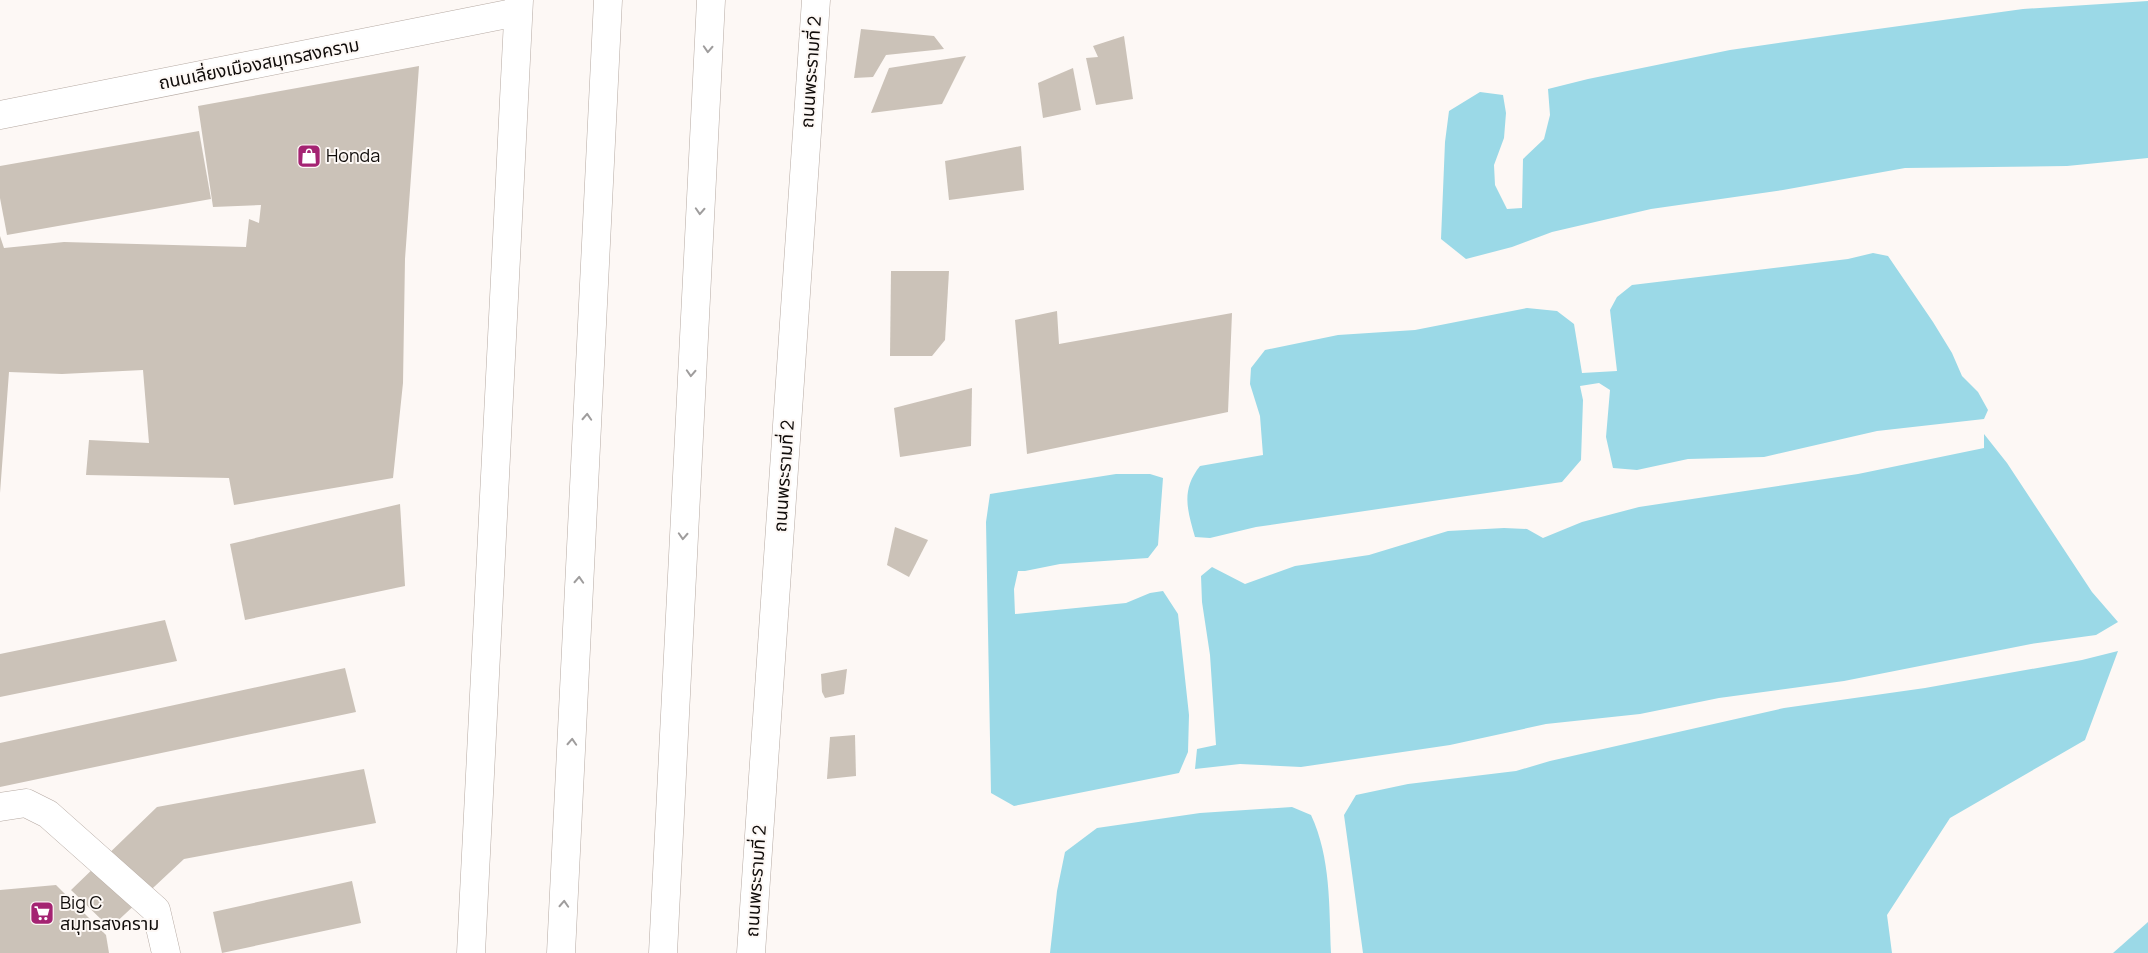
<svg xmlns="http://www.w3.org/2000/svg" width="2148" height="953" viewBox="0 0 2148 953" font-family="Manrope,'Noto Sans Thai',sans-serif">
<rect width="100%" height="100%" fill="#fdf8f5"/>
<g fill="#9bd9e7">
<polygon points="2148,1 2148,158 2067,166 1905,168 1783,190 1651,209 1552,232 1512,247 1466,259 1441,239 1445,142 1449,111 1480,92 1503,95 1506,113 1504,138 1494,165 1495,185 1507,209 1522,208 1523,159 1544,139 1550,115 1548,89 1588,79 1730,50 1834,35 2023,9"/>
<path d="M1873,253l15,3 45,66 19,31 10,23 16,16 10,18 -4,9 -107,12 -113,26 -76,2 -51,11 -24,-2 -7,-31 4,-47 -11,-7 -19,3 3,14 -2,60 -19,22 -306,45 -46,11 -15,-1c-8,-28 -14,-47 5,-71l63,-11 -3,-39 -10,-32 1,-16 14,-18 73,-15 77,-5 112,-22 30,3 17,13 8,49 35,-2 -7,-61 7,-13 15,-12 216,-26z"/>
<polygon points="1984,434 2007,463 2092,592 2118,622 2096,635 2031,644 1844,681 1719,698 1640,714 1546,724 1450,745 1301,767 1240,764 1195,769 1197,749 1216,745 1210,655 1202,602 1201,576 1212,567 1245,584 1295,566 1369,555 1448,531 1504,528 1527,529 1543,538 1582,522 1639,507 1858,474 1984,448"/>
<polygon points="1116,474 1150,474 1163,478 1158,545 1148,558 1060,564 1025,571 1018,571 1014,589 1015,614 1126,603 1150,593 1163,591 1178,614 1189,715 1188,752 1179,773 1014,806 991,793 986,522 990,494"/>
<polygon points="2118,651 2085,740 1950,818 1887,915 1892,953 1363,953 1344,815 1356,795 1408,784 1516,771 1550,761 1784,708 1925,688 2082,660"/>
<path d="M1292,807l19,8c20,43 18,91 20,138h-281l7,-62 8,-39 32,-24 103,-15z"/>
<polygon points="2148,922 2148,953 2113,953"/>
</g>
<g fill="#cbc2b8">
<polygon points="861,29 934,36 944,49 886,55 873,77 854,78"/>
<polygon points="1124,36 1133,99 1096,105 1086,58 1098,57 1093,46"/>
<polygon points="966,56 942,104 871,113 889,68"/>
<polygon points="419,66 405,259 403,383 393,478 234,505 229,478 86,475 89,440 149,443 143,370 62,374 9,372 0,493 0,236 4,248 64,242 246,247 249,219 259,223 261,205 213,207 198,106"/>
<polygon points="1073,68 1081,110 1043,118 1038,83"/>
<polygon points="199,131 211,199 7,235 0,198 0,166"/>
<polygon points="1021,146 1024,190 949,200 945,161"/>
<polygon points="891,271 949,271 945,340 932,356 890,356"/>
<polygon points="1057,311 1059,344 1232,313 1228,412 1027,454 1015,320"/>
<polygon points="972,388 971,446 900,457 894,408"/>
<polygon points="400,504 405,586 245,620 230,544"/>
<polygon points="895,527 928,540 909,577 887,565"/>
<polygon points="165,620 177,661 0,697 0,654"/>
<polygon points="345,668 356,712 0,787 0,743"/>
<polygon points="847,669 844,694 825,698 822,692 821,674"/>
<polygon points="855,735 856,776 827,779 830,737"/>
<polygon points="364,769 376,823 184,859 110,928 71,890 157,807"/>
<polygon points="352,881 361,923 222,953 213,912"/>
<polygon points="56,885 106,935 109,953 0,953 0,890"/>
</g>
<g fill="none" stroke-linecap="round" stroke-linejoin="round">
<g stroke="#b6aaa3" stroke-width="29">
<polyline id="minor" points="0,807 26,803 48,814 156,910 166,953"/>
</g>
<g stroke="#b6aaa3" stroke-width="29">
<g id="major">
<polyline points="0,115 518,12"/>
<polyline points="471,953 519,0"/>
<polyline points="751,953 816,0"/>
</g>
</g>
<g stroke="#b6aaa3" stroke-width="29">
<g id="highway">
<polyline points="561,953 608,0"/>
<polyline points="663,953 711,0"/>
</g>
</g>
<use href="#minor" stroke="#fff" stroke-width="28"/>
<use href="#major" stroke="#fff" stroke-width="28"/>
<use href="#highway" stroke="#fff" stroke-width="28"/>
</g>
<defs><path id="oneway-chevron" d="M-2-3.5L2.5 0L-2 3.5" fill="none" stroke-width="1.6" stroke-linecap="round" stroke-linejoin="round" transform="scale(1.25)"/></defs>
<g stroke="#9f9d9d">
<use href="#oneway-chevron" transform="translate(708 49) rotate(93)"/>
<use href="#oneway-chevron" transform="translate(700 211) rotate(93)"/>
<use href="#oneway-chevron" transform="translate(691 373) rotate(93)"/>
<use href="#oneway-chevron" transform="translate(587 417) rotate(-87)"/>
<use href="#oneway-chevron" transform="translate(683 536) rotate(93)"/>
<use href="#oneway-chevron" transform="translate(579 580) rotate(-87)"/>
<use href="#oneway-chevron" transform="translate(572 742) rotate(-87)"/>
<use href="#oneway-chevron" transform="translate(564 904) rotate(-87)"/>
</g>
<defs>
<g id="shop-square" transform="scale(1.25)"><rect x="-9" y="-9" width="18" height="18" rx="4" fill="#a42372" stroke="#fdf8f5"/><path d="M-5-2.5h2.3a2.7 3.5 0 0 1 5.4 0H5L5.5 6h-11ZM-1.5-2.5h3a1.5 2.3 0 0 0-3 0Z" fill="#fff"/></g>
<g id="supermarket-square" transform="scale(1.25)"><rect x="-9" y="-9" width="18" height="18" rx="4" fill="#a42372" stroke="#fdf8f5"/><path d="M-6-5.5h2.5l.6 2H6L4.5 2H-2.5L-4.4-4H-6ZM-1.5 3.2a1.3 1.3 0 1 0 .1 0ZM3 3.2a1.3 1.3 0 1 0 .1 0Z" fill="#fff"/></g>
</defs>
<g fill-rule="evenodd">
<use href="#shop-square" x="309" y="156"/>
<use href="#supermarket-square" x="42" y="913"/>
</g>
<g text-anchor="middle" stroke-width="4" stroke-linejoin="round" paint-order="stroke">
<g font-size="18" fill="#0f0b09" stroke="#fdf8f5">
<text transform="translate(259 64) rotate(-11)" y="6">ถนนเลี่ยงเมืองสมุทรสงคราม</text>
<text transform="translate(811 72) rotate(-86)" y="6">ถนนพระรามที่ 2</text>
<text transform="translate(784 476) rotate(-86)" y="6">ถนนพระรามที่ 2</text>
<text transform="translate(756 881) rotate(-86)" y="6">ถนนพระรามที่ 2</text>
</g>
<g font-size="18" fill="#0f0b09" stroke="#fdf8f5" text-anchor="start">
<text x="326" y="162">Honda</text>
<text x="60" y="909">Big C<tspan x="60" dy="21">สมุทรสงคราม</tspan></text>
</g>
</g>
</svg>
